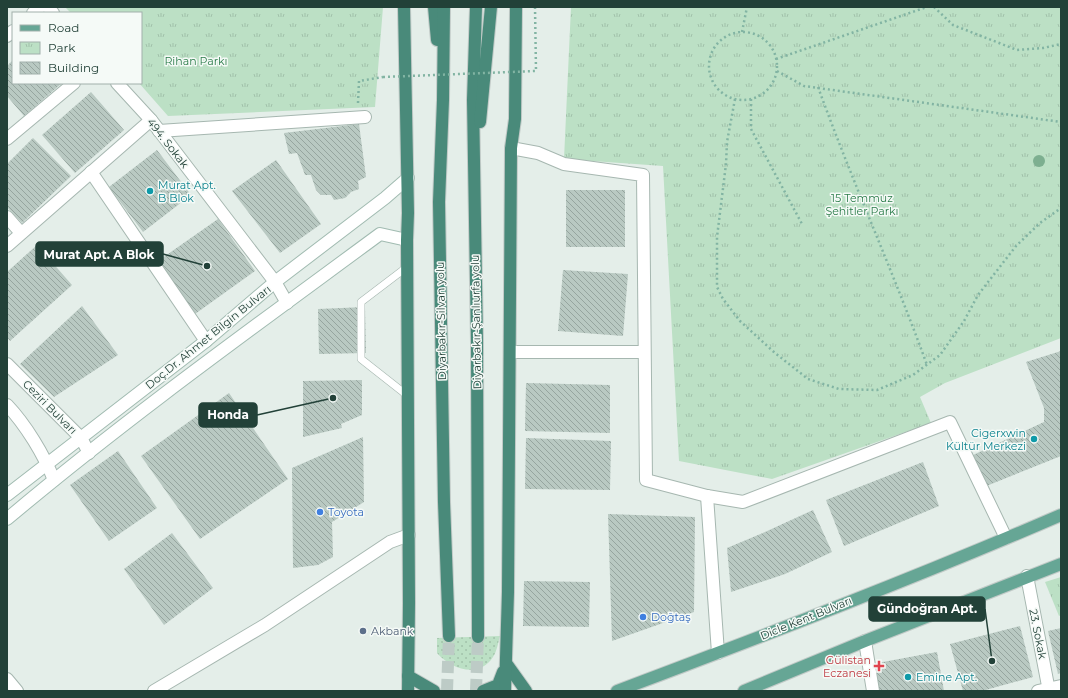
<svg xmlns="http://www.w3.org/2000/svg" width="1068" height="698" viewBox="0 0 1068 698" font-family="Montserrat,sans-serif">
<defs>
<pattern id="grass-dots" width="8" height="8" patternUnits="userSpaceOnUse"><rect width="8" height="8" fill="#bce0c5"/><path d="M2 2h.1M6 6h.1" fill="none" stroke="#a1c1aa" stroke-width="1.8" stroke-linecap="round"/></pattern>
<pattern id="park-tufts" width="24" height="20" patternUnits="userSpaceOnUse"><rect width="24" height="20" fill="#bce0c5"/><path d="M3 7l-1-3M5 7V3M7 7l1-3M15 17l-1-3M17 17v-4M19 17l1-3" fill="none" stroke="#a1c1aa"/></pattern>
<pattern id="building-back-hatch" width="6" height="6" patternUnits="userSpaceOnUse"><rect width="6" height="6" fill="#b9c9c2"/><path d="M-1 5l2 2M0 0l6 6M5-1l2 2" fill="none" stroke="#96a59f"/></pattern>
</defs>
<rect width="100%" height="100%" fill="#e4eee9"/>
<path fill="url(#grass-dots)" d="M500,636c-2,7 -3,15 -7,21 -14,22 -42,12 -56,-4v-15z"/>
<g fill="url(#park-tufts)">
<polygon points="65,7 383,7 375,107 168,116 139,83 141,83 141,13 71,13"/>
<polygon points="571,7 1061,7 1061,338 945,383 920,397 931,423 772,479 679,461 663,166 564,159"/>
<polygon points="1061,577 1061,615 1059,616 1045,582"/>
</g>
<g fill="url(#building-back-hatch)">
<polygon points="13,60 13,83 62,83 24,116 7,96 7,66"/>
<polygon points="91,92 124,130 75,173 42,135"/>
<polygon points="359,124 366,177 358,181 359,189 351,192 345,198 334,200 331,195 321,195 316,190 311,175 305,175 297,153 289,154 284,133"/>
<polygon points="33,138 71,176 22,223 7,207 7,164"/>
<polygon points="157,150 191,195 143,232 109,187"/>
<polygon points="276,160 321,224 280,253 232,191"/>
<rect x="566" y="190" width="59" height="57"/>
<polygon points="218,219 255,271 195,314 158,261"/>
<polygon points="37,245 72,285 10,341 7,337 7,272"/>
<polygon points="563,270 628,274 623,336 558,331"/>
<polygon points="82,306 118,355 54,397 20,364"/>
<polygon points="365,307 366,353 319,354 318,309"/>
<polygon points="1061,351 1061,456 984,487 971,456 1044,422 1044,408 1026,362"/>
<polygon points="362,380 362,415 341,424 342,428 303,437 303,381"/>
<polygon points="526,383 610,385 610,433 525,431"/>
<polygon points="229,393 288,479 200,539 141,456"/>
<polygon points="363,437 364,502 332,522 333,557 318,565 293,568 292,468"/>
<polygon points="526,438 611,441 610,490 525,489"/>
<polygon points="118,451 157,508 109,541 70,485"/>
<polygon points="923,462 939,506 844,546 826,500"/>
<polygon points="813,510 832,552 785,574 731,592 727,548 765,532"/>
<polygon points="608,514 695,517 694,612 612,641"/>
<polygon points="172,533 213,588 164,625 124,569"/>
<polygon points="524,581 590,582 589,627 523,626"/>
<polygon points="1020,626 1033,677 982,691 963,691 950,644"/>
<polygon points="1061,628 1061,673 1058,674 1048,631"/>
<polygon points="937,652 944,691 877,691 872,664"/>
</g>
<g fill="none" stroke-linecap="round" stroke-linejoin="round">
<g stroke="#bdcbc6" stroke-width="12" stroke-dasharray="12 6" stroke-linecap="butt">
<polyline points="447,691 449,636"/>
<polyline points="476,691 478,637"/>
</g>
<g stroke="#a6b7b0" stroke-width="8">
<polyline id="service" points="407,267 361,302 361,359 408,396"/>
</g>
<g stroke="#a6b7b0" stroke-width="14">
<g id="minor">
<polyline points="48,7 53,13"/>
<polyline points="33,13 40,7"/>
<polyline points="7,36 13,31"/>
<polyline points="117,83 151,120 275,282 287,303"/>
<polyline points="159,131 365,117"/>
<polyline points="7,139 74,83"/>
<polyline points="511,148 538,153 564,164 643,175 646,480 707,496 743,502 950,422 1006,538"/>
<polyline points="91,172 206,341"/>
<polyline points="7,217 21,233"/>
<polyline points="7,246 151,120"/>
<polyline points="510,352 644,352"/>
<polyline points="707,496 718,653"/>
<polyline points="1027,576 1049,691"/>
<polyline points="865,641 873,691"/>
<polyline points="7,679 17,691"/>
<polyline points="154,691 265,625 390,542 409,535"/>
<polyline points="1038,691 1061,686"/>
</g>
</g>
<g stroke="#a6b7b0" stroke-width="14">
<g id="tertiary">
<polyline points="7,364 81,438 89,453"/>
<path d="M7,405c19,20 37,50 47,75"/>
</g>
</g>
<g stroke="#a1bbb1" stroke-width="14">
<g id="secondary">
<polyline points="7,495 206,341 275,282 385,198 408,178"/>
<path d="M7,519c120,-101 247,-192 373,-285l27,6"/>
</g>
</g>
<g stroke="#c1cac7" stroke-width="14">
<g id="primary">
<path d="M617,691c149,-56 298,-113 444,-176"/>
<polyline points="744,691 865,641 1061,564"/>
</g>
</g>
<g stroke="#c1cac7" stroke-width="14">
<g id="trunk">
<polyline points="404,7 408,213 407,240 409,603 408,691"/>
<polyline points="434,7 437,40"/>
<polyline points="444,7 443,100 439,202 444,502 449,636"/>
<polyline points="476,7 473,100 477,343 478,637"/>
<polyline points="480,122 491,7"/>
<polyline points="506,663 526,691"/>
<polyline points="408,676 434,691"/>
<polyline points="483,691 498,685 503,672"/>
<polyline points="505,691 508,592 511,148 515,119 516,7"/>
</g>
</g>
<g stroke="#82b4a3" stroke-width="2.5" stroke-dasharray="2 3" stroke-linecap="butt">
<polyline points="535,7 536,71"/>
<polyline points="934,7 953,25 1017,50 1043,48 1061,44"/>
<polyline points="742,32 747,7"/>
<circle cx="743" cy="66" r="34"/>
<polyline points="776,59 927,7"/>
<polyline points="777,71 804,86 1061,122"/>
<path d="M818,87c34,94 75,184 109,278"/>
<polyline points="735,99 727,142 726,164 717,237 717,287 723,299 740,321 775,353 808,379 839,389 877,390 913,375 940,355 964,321 978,295 1016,246 1040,223 1061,208"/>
<polyline points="751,99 751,129 802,224"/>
<polyline points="358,103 359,81 383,77"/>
</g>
<use href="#service" stroke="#fff" stroke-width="7"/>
<use href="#minor" stroke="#fff" stroke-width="12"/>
<use href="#tertiary" stroke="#fff" stroke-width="12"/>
<use href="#secondary" stroke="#fff" stroke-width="12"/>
<use href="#primary" stroke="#66a695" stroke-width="12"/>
<use href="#trunk" stroke="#498a7a" stroke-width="12"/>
<polyline stroke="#82b4a3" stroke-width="2.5" stroke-dasharray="2 3" stroke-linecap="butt" points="383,77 536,71"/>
</g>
<circle fill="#7daf90" cx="1039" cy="161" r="6"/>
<g fill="#0f9aa8" stroke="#f5faf7" stroke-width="1.5">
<circle cx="150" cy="191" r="4"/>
<circle cx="1034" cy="439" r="4"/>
<circle cx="908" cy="677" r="4"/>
</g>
<g fill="#3f7fe0" stroke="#f5faf7" stroke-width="1.5">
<circle cx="320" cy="512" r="4"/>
<circle cx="643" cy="617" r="4"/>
</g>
<circle fill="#5c6f8a" stroke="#f5faf7" stroke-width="1.5" cx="363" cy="631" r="4"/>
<path fill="#e0444e" stroke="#f5faf7" stroke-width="1.5" d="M877 660h4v4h4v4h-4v4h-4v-4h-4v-4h4z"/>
<g text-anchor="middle" stroke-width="3" stroke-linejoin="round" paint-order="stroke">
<g font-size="11" fill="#297b48" stroke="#f5faf7">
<text x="196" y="65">Rihan Parkı</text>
<text x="862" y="202">15 Temmuz<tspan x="862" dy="13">Şehitler Parkı</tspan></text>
</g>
<g font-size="11" fill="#224138" stroke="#f5faf7">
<text transform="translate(168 143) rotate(52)" y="4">494. Sokak</text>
<text transform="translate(441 321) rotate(-91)" y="4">Diyarbakır-Silvan yolu</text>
<text transform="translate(476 322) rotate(-91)" y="4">Diyarbakır-Şanlıurfa yolu</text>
<text transform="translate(208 337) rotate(-39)" y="4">Doç.Dr. Ahmet Bilgin Bulvarı</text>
<text transform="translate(50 407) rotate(45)" y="4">Ceziri Bulvarı</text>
<text transform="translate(806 618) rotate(-22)" y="4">Dicle Kent Bulvarı</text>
<text transform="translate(1038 634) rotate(79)" y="4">23. Sokak</text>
</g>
<g font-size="11" fill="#0d838f" stroke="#f5faf7" text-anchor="start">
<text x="158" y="189">Murat Apt.<tspan x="158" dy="13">B Blok</tspan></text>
<text x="1026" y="437" text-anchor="end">Cigerxwin<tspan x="1026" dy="13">Kültür Merkezi</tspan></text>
<text x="916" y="681">Emine Apt.</text>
</g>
<g font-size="11" fill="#366cbe" stroke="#f5faf7" text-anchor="start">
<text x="328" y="516">Toyota</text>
<text x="651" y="621">Doğtaş</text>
</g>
<g font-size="11" fill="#4e5e75" stroke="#f5faf7" text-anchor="start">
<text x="371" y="635">Akbank</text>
</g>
<g font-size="11" fill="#be3a42" stroke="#f5faf7" text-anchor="end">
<text x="871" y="664">Gülistan<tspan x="871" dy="13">Eczanesi</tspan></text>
</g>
</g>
<path fill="none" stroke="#224138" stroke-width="1.5" d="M207 266L163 254M333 398L257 415M992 661L985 609"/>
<g fill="#224138" stroke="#f5faf7" stroke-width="1.5">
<circle cx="207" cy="266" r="4"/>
<circle cx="333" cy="398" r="4"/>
<circle cx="992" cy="661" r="4"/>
</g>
<g fill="#224138" stroke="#224138" stroke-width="1.5">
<rect x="36" y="242" width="127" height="24" rx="4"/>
<rect x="199" y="403" width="58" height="24" rx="4"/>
<rect x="869" y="597" width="116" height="24" rx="4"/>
</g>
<g font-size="12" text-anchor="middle" font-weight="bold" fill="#fff">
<text x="99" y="259">Murat Apt. A Blok</text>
<text x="228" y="419">Honda</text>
<text x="927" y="613">Gündoğran Apt.</text>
</g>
<rect width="1068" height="698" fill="none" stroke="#224138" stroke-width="16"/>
<rect x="12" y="12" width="130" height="72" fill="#f5faf7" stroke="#a1b0ab"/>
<rect x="20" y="25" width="20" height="6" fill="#66a695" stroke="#a1b0ab"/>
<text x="48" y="32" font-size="12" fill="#224138">Road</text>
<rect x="20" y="42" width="20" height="12" fill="url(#park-tufts)" stroke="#a1b0ab"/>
<text x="48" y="52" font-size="12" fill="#224138">Park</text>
<rect x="20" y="62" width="20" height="12" fill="url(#building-back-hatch)" stroke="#a1b0ab"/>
<text x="48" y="72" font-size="12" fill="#224138">Building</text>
</svg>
